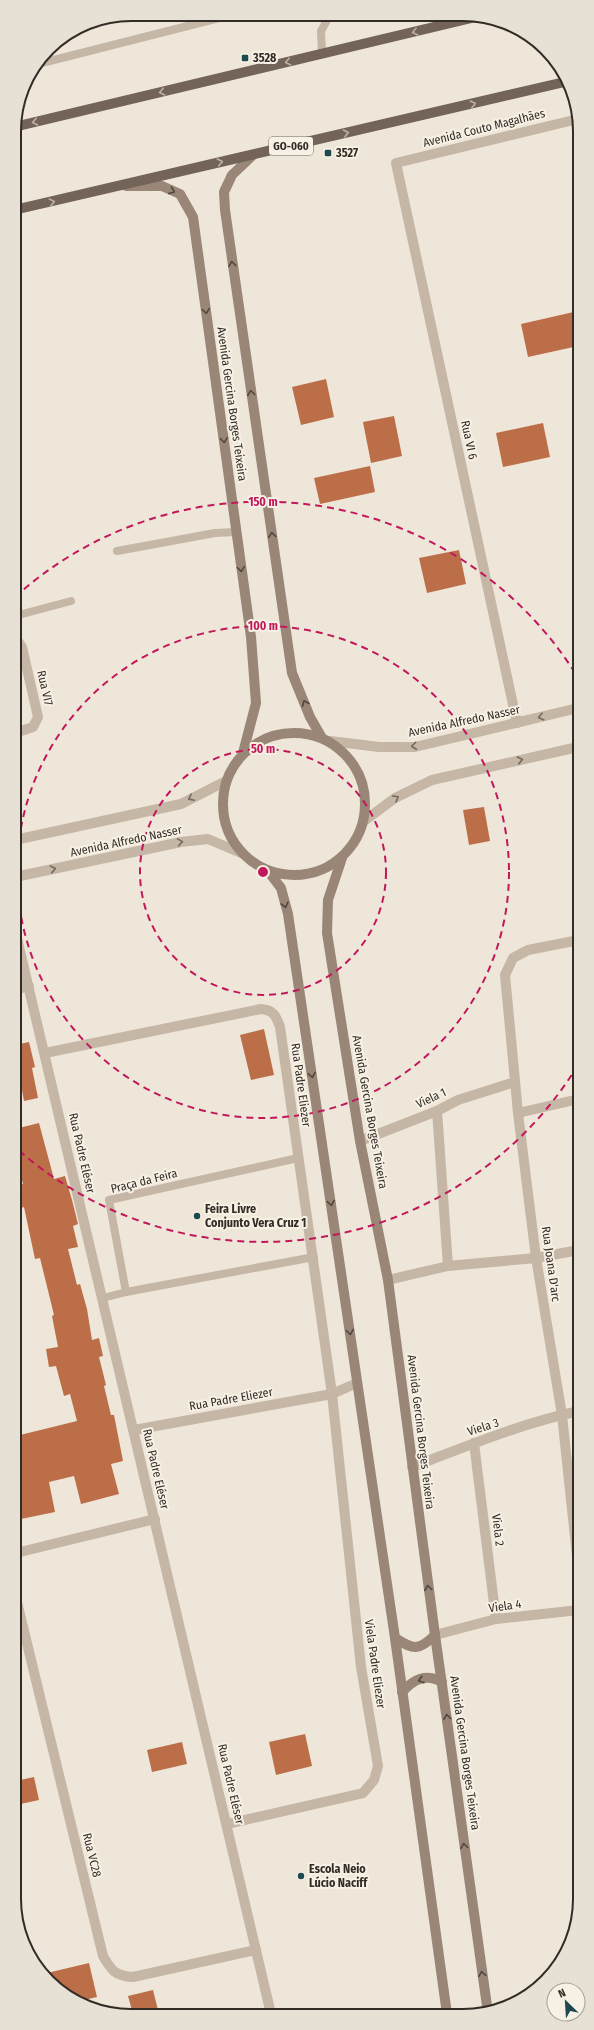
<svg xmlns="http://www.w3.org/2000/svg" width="594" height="2030" viewBox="0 0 594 2030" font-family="'Fira Sans Condensed',sans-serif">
<rect width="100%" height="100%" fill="#eee6d8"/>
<g fill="#bc6e49">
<polygon points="578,311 578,346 528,357 521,324"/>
<polygon points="326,379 334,417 301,425 292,387"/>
<polygon points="394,416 402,456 371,463 363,422"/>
<polygon points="543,423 550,457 503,467 496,433"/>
<polygon points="370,466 375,492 320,504 314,478"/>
<polygon points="459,550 466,584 427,593 419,558"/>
<polygon points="484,807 490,841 469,845 463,810"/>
<polygon points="264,1029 274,1075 251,1080 240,1035"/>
<polygon points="29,1042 35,1067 32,1068 38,1098 24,1101 22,1090 15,1092 15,1045"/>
<polygon points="39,1123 54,1179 65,1176 72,1200 78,1224 73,1226 78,1247 68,1249 77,1285 80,1284 87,1309 92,1340 99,1338 103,1356 99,1357 106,1385 104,1386 111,1415 114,1415 123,1461 111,1464 119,1494 81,1504 74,1476 49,1482 55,1512 16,1520 16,1436 77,1421 70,1394 64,1396 56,1366 49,1367 46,1349 58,1347 52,1316 54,1315 40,1258 35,1259 24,1207 15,1210 15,1186 23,1184 15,1154 15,1129"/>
<polygon points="305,1734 312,1766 276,1775 269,1742"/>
<polygon points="182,1742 187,1764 152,1772 147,1750"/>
<polygon points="34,1777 39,1800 16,1805 16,1781"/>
<polygon points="89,1963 97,1997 76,2002 49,1982 47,1973"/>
<polygon points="153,1990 159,2014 133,2014 128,1996"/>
</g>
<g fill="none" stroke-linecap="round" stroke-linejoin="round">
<g stroke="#c5b6a5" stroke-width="8">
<polyline points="322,54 321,31 330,15"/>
<polyline points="38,64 231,15"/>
<polyline points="117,551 215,533 236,532"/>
<polyline points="15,616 71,601"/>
<polyline points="126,1292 314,1257"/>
<polyline points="103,1298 126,1292 109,1200 298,1158"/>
</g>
<g stroke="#c5b6a5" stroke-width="10">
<polyline points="15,637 22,647 38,717 33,727 15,733"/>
<polyline points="517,723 396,163 578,119"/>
<polyline points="330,741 379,747 415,747 578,708"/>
<polyline points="364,821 395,798 432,780 578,747"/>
<polyline points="15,840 181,804 226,781"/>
<polyline points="15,877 181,842 208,839 241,853"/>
<polyline points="15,930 271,2014"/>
<polyline points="579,940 528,950 513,958 505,975 518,1113 536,1258 562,1415 579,1575"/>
<polyline points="15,990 29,986"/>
<path d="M45,1053l216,-44c13,1 15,7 19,18l52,367 29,273 17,99 -4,14 -11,13 -136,31"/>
<polyline points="437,1111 448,1266"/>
<polyline points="518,1113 579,1099"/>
<polyline points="360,1141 437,1111 458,1100 515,1082"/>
<polyline points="388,1280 448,1266 536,1258 579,1250"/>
<polyline points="134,1430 332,1394 357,1383"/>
<polyline points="474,1443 496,1619"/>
<path d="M412,1467c55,-21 110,-44 167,-56"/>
<polyline points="16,1553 155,1519"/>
<path d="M16,1598l87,358c9,15 12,20 30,21l123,-27"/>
<polyline points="435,1635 496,1619 579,1610"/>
</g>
<g stroke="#998677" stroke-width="10">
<polyline points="253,155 232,175 224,192 225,210 292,673 310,717 322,738"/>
<polyline points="126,186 162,186 180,194 193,217 251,637 256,703 243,753"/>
<circle cx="294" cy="804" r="71"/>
<polyline points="342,858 328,900 327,933 360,1141 388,1280 435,1635 488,2013"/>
<polyline points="268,871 281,888 288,914 395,1638 447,2014"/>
<path d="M395,1638c19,12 24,13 40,-3"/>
<path d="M402,1692c12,-13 24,-19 40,-10"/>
</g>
<g stroke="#736358" stroke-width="10">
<polyline points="14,127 480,16"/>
<polyline points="14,210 569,81"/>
</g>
</g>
<defs><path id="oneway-chevron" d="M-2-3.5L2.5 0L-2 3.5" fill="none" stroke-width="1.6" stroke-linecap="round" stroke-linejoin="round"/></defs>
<g stroke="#bcb1a5">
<use href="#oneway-chevron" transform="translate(415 32) rotate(166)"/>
<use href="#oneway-chevron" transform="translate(288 62) rotate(167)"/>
<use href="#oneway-chevron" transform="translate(162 92) rotate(167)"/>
<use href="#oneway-chevron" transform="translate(473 104) rotate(-13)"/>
<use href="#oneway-chevron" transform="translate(35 122) rotate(167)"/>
<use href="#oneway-chevron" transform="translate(346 133) rotate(-13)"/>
<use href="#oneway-chevron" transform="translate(220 162) rotate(-13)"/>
<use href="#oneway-chevron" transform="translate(52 202) rotate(-13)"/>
</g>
<g stroke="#51463e">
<use href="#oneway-chevron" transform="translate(172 191) rotate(23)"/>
<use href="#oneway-chevron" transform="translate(232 264) rotate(-98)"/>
<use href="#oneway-chevron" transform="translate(206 311) rotate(82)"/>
<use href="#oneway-chevron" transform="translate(251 393) rotate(-98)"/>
<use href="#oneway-chevron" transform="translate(224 440) rotate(82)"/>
<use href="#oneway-chevron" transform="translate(272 535) rotate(-98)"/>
<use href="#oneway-chevron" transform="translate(241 569) rotate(82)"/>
<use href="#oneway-chevron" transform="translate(305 703) rotate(-113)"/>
<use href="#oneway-chevron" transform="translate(285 905) rotate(76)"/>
<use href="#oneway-chevron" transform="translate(312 1075) rotate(81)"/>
<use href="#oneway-chevron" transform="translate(331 1203) rotate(81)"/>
<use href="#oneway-chevron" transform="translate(350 1332) rotate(82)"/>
<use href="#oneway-chevron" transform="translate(428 1588) rotate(-98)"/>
<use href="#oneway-chevron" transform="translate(421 1680) rotate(163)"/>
<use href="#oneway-chevron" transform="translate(447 1717) rotate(-97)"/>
<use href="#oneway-chevron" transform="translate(464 1846) rotate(-98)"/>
<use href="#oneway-chevron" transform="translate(482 1974) rotate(-98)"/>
</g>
<g stroke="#746a5f">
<use href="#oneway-chevron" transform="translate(541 717) rotate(166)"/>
<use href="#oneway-chevron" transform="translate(414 746) rotate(174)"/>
<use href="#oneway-chevron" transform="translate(520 760) rotate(-13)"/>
<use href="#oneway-chevron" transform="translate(191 798) rotate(153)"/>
<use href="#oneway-chevron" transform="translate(396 798) rotate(-30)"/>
<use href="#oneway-chevron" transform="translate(180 842) rotate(-9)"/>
<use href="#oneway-chevron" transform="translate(53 869) rotate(-12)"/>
</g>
<g fill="none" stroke="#c2185b" stroke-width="2" stroke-dasharray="7 5">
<circle cx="263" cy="872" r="123"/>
<circle cx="263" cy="872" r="246"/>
<path d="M578 1065A370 370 0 0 1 15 1147M15 597A370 370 0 0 1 577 676"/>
</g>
<g fill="#1f4950" stroke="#f7f0e4" stroke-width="1.5">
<rect x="241" y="54" width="8" height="8" rx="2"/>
<rect x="324" y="149" width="8" height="8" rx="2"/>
<circle cx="197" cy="1216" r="4"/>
<circle cx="301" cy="1876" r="4"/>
</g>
<g text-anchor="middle" stroke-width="4" stroke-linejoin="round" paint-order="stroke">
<rect fill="#f7f0e4" stroke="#6d665f" stroke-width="1" x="269" y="137" width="44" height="18" rx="3"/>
<g font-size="11" font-weight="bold" fill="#322b26">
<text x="291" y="150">GO-060</text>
</g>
<g font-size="12" font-weight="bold" fill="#322b26" stroke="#f7f0e4" text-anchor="start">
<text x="253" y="62">3528</text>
<text x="336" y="157">3527</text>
<text x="205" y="1213">Feira Livre<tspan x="205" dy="14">Conjunto Vera Cruz 1</tspan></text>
<text x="309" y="1873">Escola Neio<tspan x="309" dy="14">Lúcio Naciff</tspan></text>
</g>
<g font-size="12" fill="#322b26" stroke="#f7f0e4">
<text transform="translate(484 128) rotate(-14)" y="4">Avenida Couto Magalhães</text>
<text transform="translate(232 404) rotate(82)" y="4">Avenida Gercina Borges Teixeira</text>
<text transform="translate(469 440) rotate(78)" y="4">Rua VI 6</text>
<text transform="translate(45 688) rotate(77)" y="4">Rua VI7</text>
<text transform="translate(464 721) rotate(-12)" y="4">Avenida Alfredo Nasser</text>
<text transform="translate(126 841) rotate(-12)" y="4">Avenida Alfredo Nasser</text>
<text transform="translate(301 1085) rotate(82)" y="4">Rua Padre Eliezer</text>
<text transform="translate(431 1098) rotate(-25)" y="4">Viela 1</text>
<text transform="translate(370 1112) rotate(80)" y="4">Avenida Gercina Borges Teixeira</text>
<text transform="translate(82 1153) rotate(77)" y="4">Rua Padre Eléser</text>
<text transform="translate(144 1181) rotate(-14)" y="4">Praça da Feira</text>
<text transform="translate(551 1264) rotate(82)" y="4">Rua Joana D'arc</text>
<text transform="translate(231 1399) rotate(-10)" y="4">Rua Padre Eliezer</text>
<text transform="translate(483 1427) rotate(-18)" y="4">Viela 3</text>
<text transform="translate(421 1432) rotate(83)" y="4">Avenida Gercina Borges Teixeira</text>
<text transform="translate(156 1469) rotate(77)" y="4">Rua Padre Eléser</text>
<text transform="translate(498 1530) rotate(83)" y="4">Viela 2</text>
<text transform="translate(505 1606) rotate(-8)" y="4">Viela 4</text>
<text transform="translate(375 1664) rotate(82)" y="4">Viela Padre Eliezer</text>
<text transform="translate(465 1753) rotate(82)" y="4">Avenida Gercina Borges Teixeira</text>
<text transform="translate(231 1784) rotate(77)" y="4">Rua Padre Eléser</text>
<text transform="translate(92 1855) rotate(76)" y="4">Rua VC28</text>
</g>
</g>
<path d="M0 0H594V2030H0ZM131 21H463A110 110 0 0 1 573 131V1899A110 110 0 0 1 463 2009H131A110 110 0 0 1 21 1899V131A110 110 0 0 1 131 21Z" fill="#e7e0d5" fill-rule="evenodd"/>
<path fill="none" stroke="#322b26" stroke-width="2" d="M131 21H463A110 110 0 0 1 573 131V1899A110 110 0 0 1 463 2009H131A110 110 0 0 1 21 1899V131A110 110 0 0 1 131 21Z"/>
<circle cx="263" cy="872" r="6" fill="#c2185b" stroke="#f7f0e4" stroke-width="2"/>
<g font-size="12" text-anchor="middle" font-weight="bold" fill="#c2185b" stroke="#f7f0e4" stroke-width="4" stroke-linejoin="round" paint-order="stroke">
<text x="263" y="506">150 m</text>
<text x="263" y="630">100 m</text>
<text x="263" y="753">50 m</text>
</g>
<g transform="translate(566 2002) rotate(335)"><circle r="19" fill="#f7f0e4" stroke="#a8a198"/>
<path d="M0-3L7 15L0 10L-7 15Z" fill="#1f4950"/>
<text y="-6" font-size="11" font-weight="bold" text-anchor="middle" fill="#322b26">N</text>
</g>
</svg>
